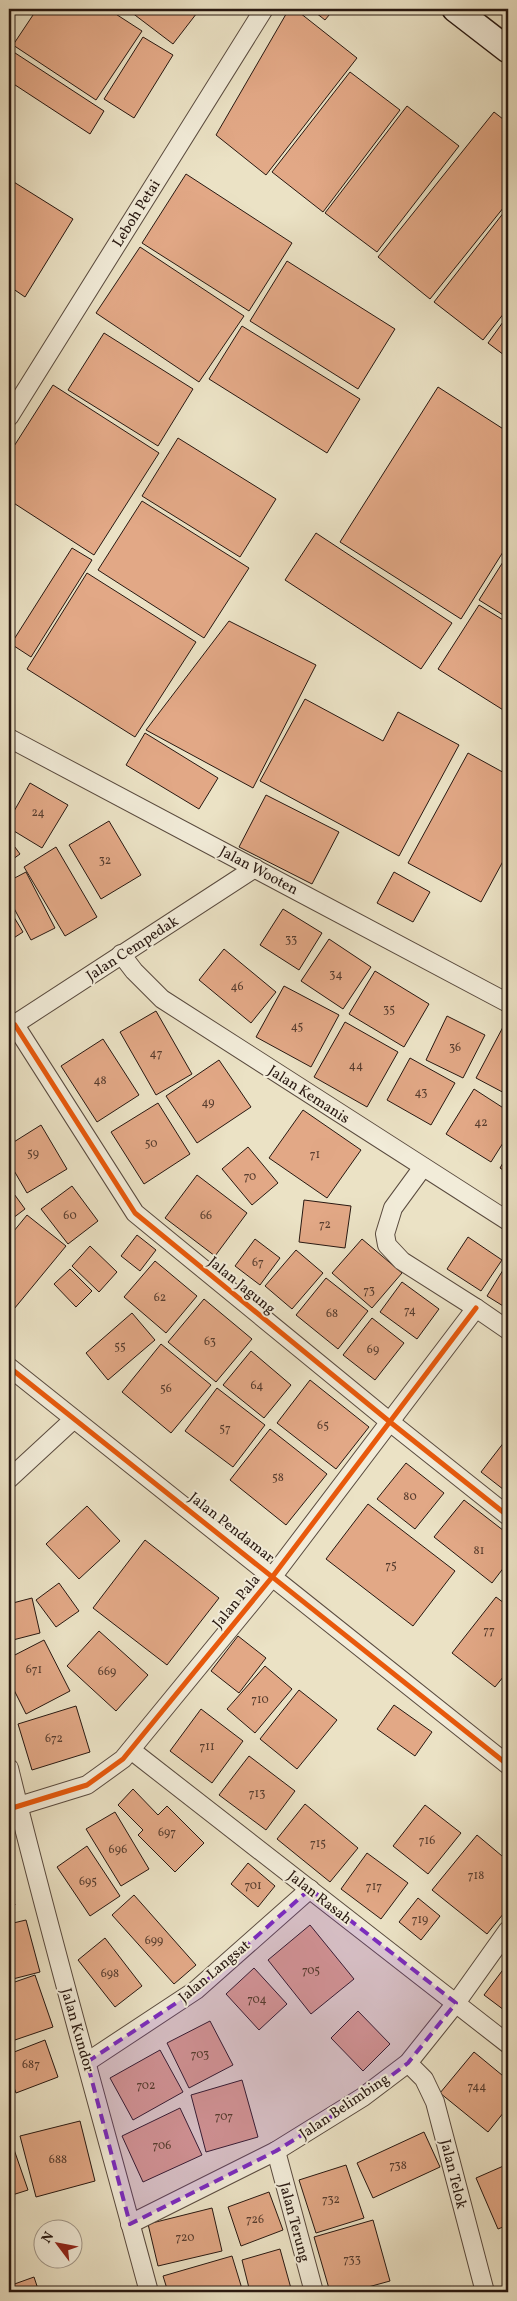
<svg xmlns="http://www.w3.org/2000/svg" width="517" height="2301" viewBox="0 0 517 2301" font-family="Vollkorn,serif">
<rect width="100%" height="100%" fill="#ebe2c5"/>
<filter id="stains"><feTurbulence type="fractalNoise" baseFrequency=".004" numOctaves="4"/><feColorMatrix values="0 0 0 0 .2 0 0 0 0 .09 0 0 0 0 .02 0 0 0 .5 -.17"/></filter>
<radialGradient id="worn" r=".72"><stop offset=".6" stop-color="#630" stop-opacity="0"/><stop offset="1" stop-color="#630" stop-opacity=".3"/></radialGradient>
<g fill="#e2a886" stroke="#281811">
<polygon points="37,9 108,9 142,31 96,100 13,45"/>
<polygon points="127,9 200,9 173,44"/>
<polygon points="289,9 295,9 357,58 266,175 216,135"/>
<polygon points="311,9 334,9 325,20"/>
<polygon points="143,37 173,55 134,118 104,99"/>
<polygon points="9,49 104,111 90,134 9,81"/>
<polygon points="350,72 400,110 323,212 272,172"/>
<polygon points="407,106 459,146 377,252 325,213"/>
<polygon points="494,112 508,123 508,202 430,299 378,257"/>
<polygon points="186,174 292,243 249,311 142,243"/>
<polygon points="9,179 73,219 25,297 9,286"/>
<polygon points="508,207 508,308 483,340 434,302"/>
<polygon points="140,247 244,316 199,382 96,313"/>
<polygon points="287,261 395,329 358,389 250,321"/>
<polygon points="508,315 508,358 488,343"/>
<polygon points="242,326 360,399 327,453 209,379"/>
<polygon points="104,333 193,389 158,446 68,390"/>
<polygon points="53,385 159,453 94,555 9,500 9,454"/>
<polygon points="438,387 508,432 508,544 461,619 340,542"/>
<polygon points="178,438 276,499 240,557 142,496"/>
<polygon points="142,501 249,568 204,638 98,570"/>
<polygon points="316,533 452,623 421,669 285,580"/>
<polygon points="72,548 92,560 31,657 11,644"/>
<polygon points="508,554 508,618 479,600"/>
<polygon points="87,573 196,642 135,737 27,669"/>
<polygon points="479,605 508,623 508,713 438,669"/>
<polygon points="229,621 316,665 253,788 146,730"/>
<polygon points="305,699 383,741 398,712 459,745 399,856 260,781"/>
<polygon points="145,733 218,778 199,809 126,765"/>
<polygon points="468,753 508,775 508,852 481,902 408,863"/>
<polygon points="30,783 68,805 42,848 9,828 9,820"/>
<polygon points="266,795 339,832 312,884 239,847"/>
<polygon points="109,821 141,875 101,899 69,845"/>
<polygon points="9,839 20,854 9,862"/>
<polygon points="56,847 97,917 65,936 24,867"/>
<polygon points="26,872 55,928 31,940 9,899 9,881"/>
<polygon points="394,872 430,892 413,922 377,903"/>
<polygon points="9,909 23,932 9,941"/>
<polygon points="283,909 322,933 299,970 260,945"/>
<polygon points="329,939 371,967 343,1009 301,981"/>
<polygon points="224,949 276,992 251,1023 199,980"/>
<polygon points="375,971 429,1004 404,1047 349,1014"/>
<polygon points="284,986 339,1015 311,1067 256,1037"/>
<polygon points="156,1011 192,1074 156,1095 120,1032"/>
<polygon points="447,1016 485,1035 463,1078 426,1060"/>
<polygon points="345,1022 398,1052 367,1107 314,1077"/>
<polygon points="503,1027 508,1030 508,1095 476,1078"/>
<polygon points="103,1039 139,1095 97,1122 61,1066"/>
<polygon points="410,1058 455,1083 431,1125 387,1100"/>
<polygon points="219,1060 251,1107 197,1143 166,1096"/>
<polygon points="474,1089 508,1111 508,1135 491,1162 446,1134"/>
<polygon points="158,1103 190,1154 144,1184 111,1132"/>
<polygon points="303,1110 361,1150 327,1198 269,1158"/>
<polygon points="41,1125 67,1169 27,1193 9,1162 9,1145"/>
<polygon points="248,1147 278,1183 252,1205 222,1169"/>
<polygon points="508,1154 508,1173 500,1168"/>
<polygon points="197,1175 247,1213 215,1256 165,1218"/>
<polygon points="72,1186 98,1221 68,1244 41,1209"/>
<polygon points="9,1187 25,1209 9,1221"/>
<polygon points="304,1200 351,1206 345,1248 299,1242"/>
<polygon points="27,1215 66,1246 14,1309 9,1304 9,1237"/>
<polygon points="137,1235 156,1250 140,1271 121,1256"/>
<polygon points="468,1237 502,1260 481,1291 447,1269"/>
<polygon points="255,1239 280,1258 260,1285 235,1266"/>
<polygon points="362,1239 402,1273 372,1308 332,1273"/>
<polygon points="90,1246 117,1272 99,1292 72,1266"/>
<polygon points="296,1250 323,1273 292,1309 265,1286"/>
<polygon points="155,1261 197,1296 166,1333 124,1297"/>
<polygon points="508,1262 508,1309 487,1296"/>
<polygon points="70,1269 92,1291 76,1307 54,1284"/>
<polygon points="326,1278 368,1311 338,1349 296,1315"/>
<polygon points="402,1282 439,1309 417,1339 380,1312"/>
<polygon points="204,1299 252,1339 216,1382 168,1342"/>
<polygon points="132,1313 155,1340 108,1380 86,1353"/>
<polygon points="372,1318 404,1343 375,1380 343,1355"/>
<polygon points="161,1344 211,1385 171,1433 122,1392"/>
<polygon points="251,1351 291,1385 264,1418 223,1385"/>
<polygon points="310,1380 369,1427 336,1469 277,1423"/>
<polygon points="217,1388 265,1425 233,1467 185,1431"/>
<polygon points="270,1429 327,1474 286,1525 230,1480"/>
<polygon points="508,1437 508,1493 481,1472"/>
<polygon points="406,1463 444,1493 415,1529 377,1499"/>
<polygon points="464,1500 508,1534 508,1562 492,1583 434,1537"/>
<polygon points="368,1504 455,1571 413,1626 326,1559"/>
<polygon points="87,1506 120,1541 79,1579 46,1544"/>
<polygon points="145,1540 219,1598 167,1665 93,1608"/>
<polygon points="59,1583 79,1611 56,1627 36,1600"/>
<polygon points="496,1597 508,1606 508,1671 495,1687 452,1653"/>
<polygon points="32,1598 40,1633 9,1641 9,1604"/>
<polygon points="99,1631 148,1675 116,1711 67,1666"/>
<polygon points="238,1636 266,1658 239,1693 211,1671"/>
<polygon points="44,1640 70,1691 26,1714 9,1680 9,1658"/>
<polygon points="265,1666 292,1689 255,1733 227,1709"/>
<polygon points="299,1690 337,1720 297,1769 260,1739"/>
<polygon points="394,1705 432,1732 415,1756 377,1729"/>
<polygon points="76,1706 90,1752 32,1770 18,1724"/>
<polygon points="201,1709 243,1741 212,1783 170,1751"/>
<polygon points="249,1756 295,1791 266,1830 219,1795"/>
<polygon points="133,1789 158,1815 167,1806 204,1843 175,1872 138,1835 143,1830 118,1805"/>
<polygon points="305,1804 358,1848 330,1882 277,1839"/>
<polygon points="425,1805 461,1833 428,1874 393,1846"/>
<polygon points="115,1812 149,1869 121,1886 86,1829"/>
<polygon points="477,1835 508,1861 508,1908 487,1934 432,1890"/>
<polygon points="87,1846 120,1896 90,1916 57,1867"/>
<polygon points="367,1853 408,1883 381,1919 341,1889"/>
<polygon points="248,1863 275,1886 258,1907 231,1884"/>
<polygon points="9,1887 15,1905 9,1907"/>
<polygon points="134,1895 196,1965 174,1984 112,1915"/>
<polygon points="418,1898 440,1916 421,1940 399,1922"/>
<polygon points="26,1920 40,1972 9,1980 9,1924"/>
<polygon points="310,1925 354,1979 311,2014 268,1960"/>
<polygon points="105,1938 142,1986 115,2007 78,1960"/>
<polygon points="508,1963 508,2013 484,1995"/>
<polygon points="254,1968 287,2004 259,2030 226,1994"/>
<polygon points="35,1975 53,2027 9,2042 9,1984"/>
<polygon points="358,2011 390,2044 363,2071 331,2038"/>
<polygon points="210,2021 233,2065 189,2088 167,2043"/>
<polygon points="45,2040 58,2077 16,2093 9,2074 9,2054"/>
<polygon points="160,2050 183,2092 133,2120 110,2078"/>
<polygon points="474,2052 508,2080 508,2107 488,2132 440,2093"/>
<polygon points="242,2080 258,2137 206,2152 191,2095"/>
<polygon points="180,2108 202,2155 143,2182 122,2136"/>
<polygon points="80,2121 95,2181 36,2197 20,2136"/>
<polygon points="424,2132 440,2167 373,2198 357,2163"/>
<polygon points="9,2135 28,2190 9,2196"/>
<polygon points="508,2164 508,2225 498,2229 476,2178"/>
<polygon points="346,2165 364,2218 316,2233 299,2180"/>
<polygon points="269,2192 283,2230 241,2246 228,2207"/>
<polygon points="212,2208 222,2251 158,2266 148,2224"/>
<polygon points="373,2220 390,2281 350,2292 330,2292 314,2237"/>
<polygon points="280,2249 292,2292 250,2292 242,2260"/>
<polygon points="232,2256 243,2292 168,2292 163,2276"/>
<polygon points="34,2277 39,2292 9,2292 9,2286"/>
</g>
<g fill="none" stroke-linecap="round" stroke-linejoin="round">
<g stroke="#594a3e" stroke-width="20">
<g id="street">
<polyline points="9,417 264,9"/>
<polyline points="9,738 508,1003"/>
<polyline points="121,954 134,971 162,999 508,1221"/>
<polyline points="15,1025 135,1213 390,1422 508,1516"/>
<polyline points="9,1028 255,868"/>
<polyline points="423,1167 393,1208 385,1234 387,1245 402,1261 476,1308 508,1330"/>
<polyline points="9,1367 508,1765"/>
<polyline points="9,1479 74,1419"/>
<polyline points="131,1750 508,2044"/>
<path d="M9,1768c43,176 93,350 140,524"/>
<polyline points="9,1809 87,1785 123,1759 273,1576 476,1308"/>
<polyline points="87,2062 196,1990 310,1889"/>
<polyline points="408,2063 424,2079 435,2102 485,2292"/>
<polyline points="276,2151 314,2292"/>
<polyline points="130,2224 276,2151 363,2097 408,2063 456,2003 508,1930"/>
</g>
</g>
<g stroke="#281811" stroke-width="28">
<polyline id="secondary" points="455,9 508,50"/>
</g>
<use href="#street" stroke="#f2ecd9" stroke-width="18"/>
<use href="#secondary" stroke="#f2ecd9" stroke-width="25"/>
<g stroke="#f2ecd9" stroke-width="8">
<g id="cycleway">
<polyline points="15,1025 135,1213 390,1422 508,1516"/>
<polyline points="9,1367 508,1765"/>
<polyline points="9,1809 87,1785 123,1759 273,1576 476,1308"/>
</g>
</g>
<use href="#cycleway" stroke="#e8590c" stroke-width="5"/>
</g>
<path fill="#7b2cbf" fill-opacity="0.2" stroke="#7b2cbf" stroke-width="4" stroke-dasharray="10 6" stroke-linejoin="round" d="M310,1889l146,114 -48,60 -45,34 -87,54 -146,73 -43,-162 109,-72z"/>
<g text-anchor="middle" stroke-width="4" stroke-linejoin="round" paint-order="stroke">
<g font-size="12" fill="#563c2e">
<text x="38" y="816">24</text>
<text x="105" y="864">32</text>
<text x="291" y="943">33</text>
<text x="336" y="978">34</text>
<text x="237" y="990">46</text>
<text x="389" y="1013">35</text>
<text x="297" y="1030">45</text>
<text x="455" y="1051">36</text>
<text x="156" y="1057">47</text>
<text x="356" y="1069">44</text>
<text x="100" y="1084">48</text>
<text x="421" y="1096">43</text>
<text x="208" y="1106">49</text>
<text x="481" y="1126">42</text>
<text x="151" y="1147">50</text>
<text x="33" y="1157">59</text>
<text x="315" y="1158">71</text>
<text x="250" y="1180">70</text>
<text x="70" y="1219">60</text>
<text x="206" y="1219">66</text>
<text x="325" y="1228">72</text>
<text x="258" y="1266">67</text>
<text x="369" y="1294">73</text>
<text x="160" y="1301">62</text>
<text x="410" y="1314">74</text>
<text x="332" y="1317">68</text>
<text x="210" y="1345">63</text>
<text x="120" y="1350">55</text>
<text x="373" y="1353">69</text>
<text x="257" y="1389">64</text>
<text x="166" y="1392">56</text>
<text x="323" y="1429">65</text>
<text x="225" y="1432">57</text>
<text x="278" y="1481">58</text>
<text x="410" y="1500">80</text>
<text x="479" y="1554">81</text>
<text x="391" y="1569">75</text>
<text x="489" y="1634">77</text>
<text x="34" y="1673">671</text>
<text x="107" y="1675">669</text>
<text x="260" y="1703">710</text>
<text x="54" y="1742">672</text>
<text x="207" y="1750">711</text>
<text x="257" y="1797">713</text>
<text x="167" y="1836">697</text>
<text x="427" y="1844">716</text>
<text x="318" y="1847">715</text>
<text x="118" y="1853">696</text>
<text x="476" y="1879">718</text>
<text x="88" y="1885">695</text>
<text x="253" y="1889">701</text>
<text x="374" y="1890">717</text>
<text x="420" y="1923">719</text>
<text x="154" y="1944">699</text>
<text x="311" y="1974">705</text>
<text x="110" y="1977">698</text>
<text x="257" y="2003">704</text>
<text x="200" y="2058">703</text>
<text x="31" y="2068">687</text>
<text x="146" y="2089">702</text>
<text x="477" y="2090">744</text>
<text x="224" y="2120">707</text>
<text x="162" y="2149">706</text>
<text x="58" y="2163">688</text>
<text x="398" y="2169">738</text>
<text x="331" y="2203">732</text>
<text x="255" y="2223">726</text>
<text x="185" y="2241">720</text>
<text x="352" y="2263">733</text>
</g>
<g font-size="15" fill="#281811" stroke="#f2ecd9">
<text transform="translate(136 213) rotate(-58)" y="5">Leboh Petai</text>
<text transform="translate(259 870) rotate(28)" y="5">Jalan Wooten</text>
<text transform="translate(132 948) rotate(-33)" y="5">Jalan Cempedak</text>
<text transform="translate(309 1094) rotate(33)" y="5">Jalan Kemanis</text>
<text transform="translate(242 1285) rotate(39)" y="5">Jalan Jagung</text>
<text transform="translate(232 1527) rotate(38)" y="5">Jalan Pendamar</text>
<text transform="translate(236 1601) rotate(-50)" y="5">Jalan Pala</text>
<text transform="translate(320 1897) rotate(38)" y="5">Jalan Rasah</text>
<text transform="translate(214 1971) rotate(-40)" y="5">Jalan Langsat</text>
<text transform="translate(78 2030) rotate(74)" y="5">Jalan Kundor</text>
<text transform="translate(344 2106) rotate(-34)" y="5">Jalan Belimbing</text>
<text transform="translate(454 2174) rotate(76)" y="5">Jalan Telok</text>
<text transform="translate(295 2222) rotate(75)" y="5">Jalan Terung</text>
</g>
</g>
<rect width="517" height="2301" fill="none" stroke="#ebe2c5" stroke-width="30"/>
<rect x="10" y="10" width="497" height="2281" fill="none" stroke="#281811" stroke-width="2.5"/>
<rect x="15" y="15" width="487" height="2271" fill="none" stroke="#281811"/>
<g transform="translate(58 2244) rotate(302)"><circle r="24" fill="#f2ecd9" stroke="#a19789"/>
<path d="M0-4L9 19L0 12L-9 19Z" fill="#8f2418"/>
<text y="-8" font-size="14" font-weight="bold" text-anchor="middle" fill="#281811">N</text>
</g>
<rect width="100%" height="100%" filter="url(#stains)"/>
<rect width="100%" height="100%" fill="url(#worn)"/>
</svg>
